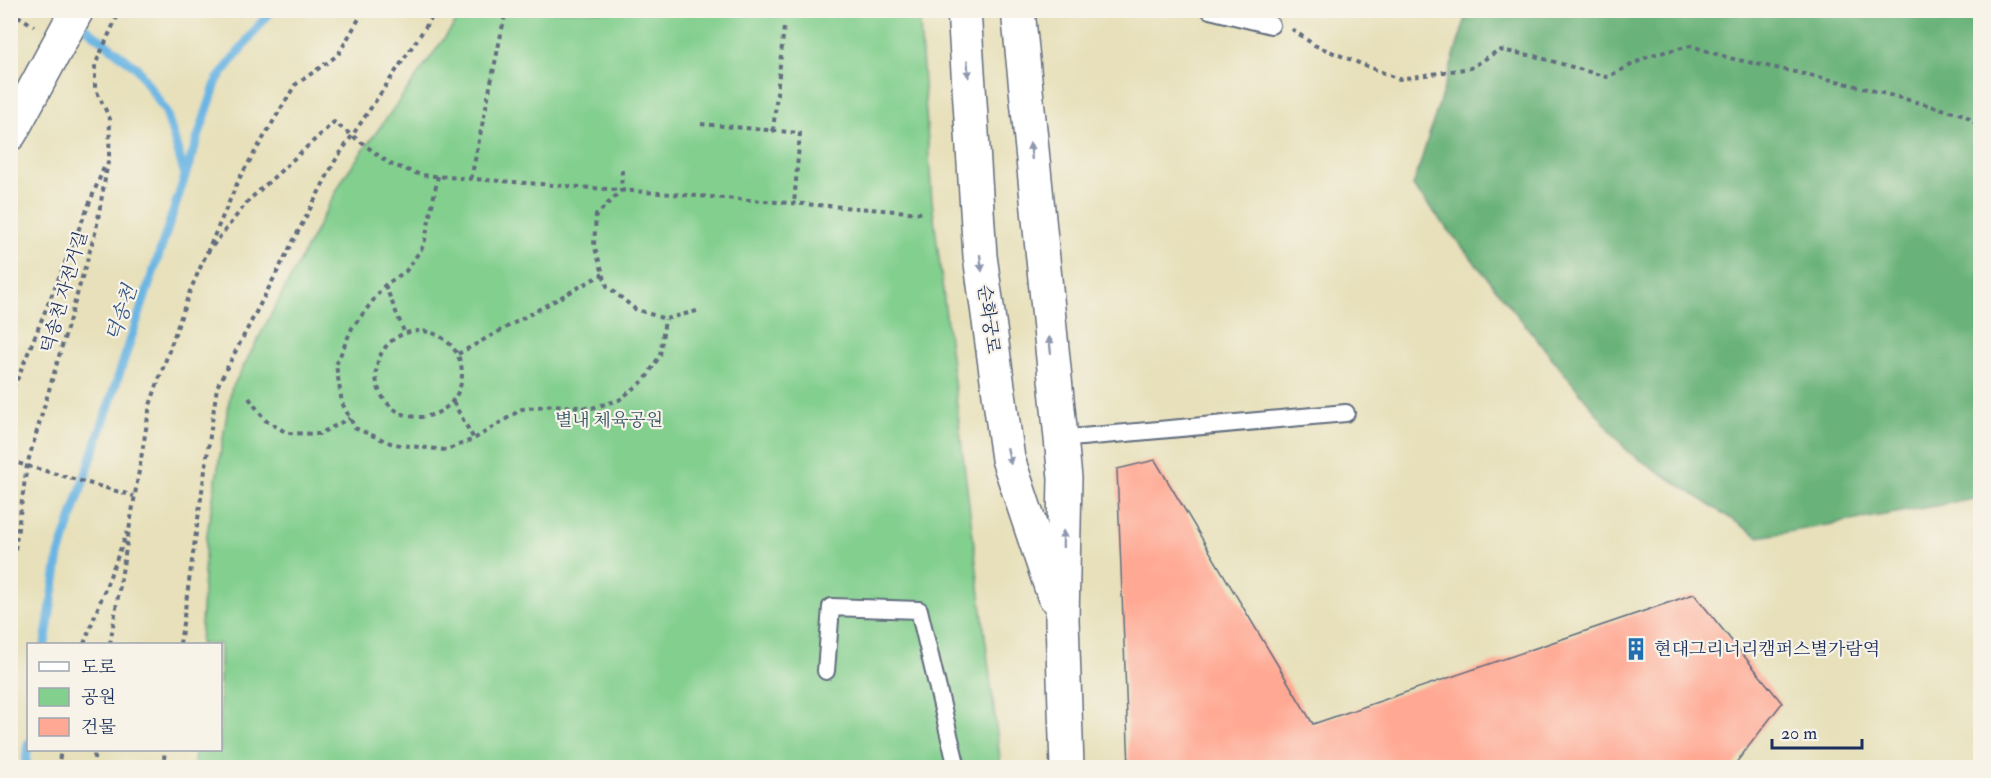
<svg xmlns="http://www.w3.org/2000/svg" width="1991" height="778" viewBox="0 0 1991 778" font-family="'IM FELL Double Pica','Noto Serif KR',serif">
<rect width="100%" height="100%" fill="#f7f3e8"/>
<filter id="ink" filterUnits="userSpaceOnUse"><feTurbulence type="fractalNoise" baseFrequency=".0167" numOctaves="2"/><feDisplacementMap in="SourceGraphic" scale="12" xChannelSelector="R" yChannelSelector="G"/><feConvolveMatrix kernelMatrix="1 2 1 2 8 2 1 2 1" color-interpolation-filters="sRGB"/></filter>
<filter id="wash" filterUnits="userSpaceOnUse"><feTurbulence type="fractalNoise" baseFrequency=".008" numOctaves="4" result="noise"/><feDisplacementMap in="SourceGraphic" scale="24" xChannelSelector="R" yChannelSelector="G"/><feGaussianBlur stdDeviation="1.35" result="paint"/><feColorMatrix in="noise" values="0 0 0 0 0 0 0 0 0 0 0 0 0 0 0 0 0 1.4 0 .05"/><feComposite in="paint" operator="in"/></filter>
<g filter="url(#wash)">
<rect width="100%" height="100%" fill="#e7e0ba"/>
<polygon fill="#82cf8e" stroke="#4e7f76" stroke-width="1.5" points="464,11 919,11 932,201 1001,767 194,768 195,750 220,750 220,644 200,644 206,540 231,390 344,177"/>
<polygon fill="#69b279" stroke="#42706c" stroke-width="1.5" points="1468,11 1980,11 1980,498 1759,537 1628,452 1413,186"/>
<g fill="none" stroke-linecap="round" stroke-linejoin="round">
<g stroke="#6ab5e3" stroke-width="9">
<polyline points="77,21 137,68 166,112 185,175"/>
<polyline points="45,644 59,555 217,80 271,10"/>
<polyline points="25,768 28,744"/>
</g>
</g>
<g id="blocks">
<polygon fill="#ffa893" points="1155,460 1313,724 1694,594 1782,703 1732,768 1129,768 1117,469"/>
</g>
</g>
<g filter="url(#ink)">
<use href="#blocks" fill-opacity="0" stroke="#626d7e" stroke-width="1.5"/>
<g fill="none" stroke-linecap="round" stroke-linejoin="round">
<g stroke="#626d7e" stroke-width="20">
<g id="lane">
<polyline points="1210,10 1271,25"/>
<polyline points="1060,439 1346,413"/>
<polyline points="826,671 831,607 919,610 957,768"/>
</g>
</g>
<g stroke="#626d7e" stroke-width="36">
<polyline id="street" points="10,134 77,10"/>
</g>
<g stroke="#626d7e" stroke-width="36">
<g id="secondary">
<polyline points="964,10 980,256 1008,459 1054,596"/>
<polyline points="1018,10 1065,478 1062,619 1067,768"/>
</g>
</g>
<g stroke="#626d7e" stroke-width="4" stroke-dasharray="4.5 4.5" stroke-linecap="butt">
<polyline points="10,11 34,26"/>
<polyline points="1292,29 1314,45 1399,79 1471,68 1499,50 1534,56 1607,77 1651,55 1691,46 1729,58 1837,81 1965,115 1980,127"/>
<polyline points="701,124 800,133 794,204"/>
<polyline points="773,131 784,27"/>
<polyline points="622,170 621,191 596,215 594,245 607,286 635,309 665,319 701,310"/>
<polyline points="438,176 424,245 406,271 385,285 352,328 336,365 342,403 355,428 393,444 446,450 474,439 522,409 553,405 592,408 619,400 645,380 660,355 665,319"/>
<polyline points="471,179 506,10"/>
<polyline points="207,253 248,201 334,122 390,164 421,175 922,213"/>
<polyline points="385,285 405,334"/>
<circle cx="419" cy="374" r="43"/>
<polyline points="458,354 603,274"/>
<polyline points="10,397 105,165"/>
<polyline points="249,398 265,420 287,433 319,434 350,418"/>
<polyline points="453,402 474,439"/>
<polyline points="10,461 134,496"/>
<polyline points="10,585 27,465 96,230 109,156 110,119 95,88 95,65 120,10"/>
<polyline points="84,644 127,532"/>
<polyline points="110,644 150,405 190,291 240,177 295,85 338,55 364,10"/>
<polyline points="180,644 217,387 335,161 437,10"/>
<polyline points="58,768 61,750"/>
<polyline points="93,768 95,750"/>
<polyline points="163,768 165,750"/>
</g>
<use href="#lane" stroke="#fff" stroke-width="16"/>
<use href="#street" stroke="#fff" stroke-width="33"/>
<use href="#secondary" stroke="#fff" stroke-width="33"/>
</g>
<defs><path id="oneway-solid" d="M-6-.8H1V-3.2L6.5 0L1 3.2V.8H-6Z" transform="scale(1.5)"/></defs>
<g fill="#8d97ae">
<use href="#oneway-solid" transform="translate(968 69) rotate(86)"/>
<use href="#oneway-solid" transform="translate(1031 151) rotate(-96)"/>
<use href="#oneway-solid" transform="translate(981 263) rotate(83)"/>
<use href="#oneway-solid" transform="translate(1050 345) rotate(-96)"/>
<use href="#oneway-solid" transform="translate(1009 456) rotate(78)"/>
<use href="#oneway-solid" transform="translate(1063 539) rotate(-89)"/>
</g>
</g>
<defs>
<g id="building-bare" transform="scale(1.8)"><path d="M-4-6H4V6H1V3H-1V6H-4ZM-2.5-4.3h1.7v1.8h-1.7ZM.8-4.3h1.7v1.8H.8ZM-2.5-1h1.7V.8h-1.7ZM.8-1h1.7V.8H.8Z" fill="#1f6fb2" stroke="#f7f3e8" stroke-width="2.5" paint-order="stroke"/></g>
</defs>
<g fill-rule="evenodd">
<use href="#building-bare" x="1636" y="649"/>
</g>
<g text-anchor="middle" stroke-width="4.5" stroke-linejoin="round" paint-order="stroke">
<g font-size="18" fill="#1b2f5e" stroke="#f7f3e8">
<text transform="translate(64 292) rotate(-74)" y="6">덕송천 자전거길</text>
<text transform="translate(989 319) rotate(82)" y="6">순화궁로</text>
</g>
<g font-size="18" fill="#35576a" stroke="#f7f3e8">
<text x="609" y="426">별내 체육공원</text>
</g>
<g font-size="18" fill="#1b2f5e" stroke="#f7f3e8" text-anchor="start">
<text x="1654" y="655">현대그리너리캠퍼스별가람역</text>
</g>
<g font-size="20" font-style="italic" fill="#335786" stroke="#f7f3e8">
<text transform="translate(121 313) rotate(-72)" y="7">덕송천</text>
</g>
</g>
<rect width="1991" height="778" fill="none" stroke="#f7f3e8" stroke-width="36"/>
<rect x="27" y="643" width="195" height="108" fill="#f7f3e8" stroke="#9fa5b1" stroke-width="1.5"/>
<rect x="39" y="662" width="30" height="9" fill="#ffffff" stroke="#9fa5b1" stroke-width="1.5"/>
<text x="81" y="673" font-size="18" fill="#1b2f5e">도로</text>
<rect x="39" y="688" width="30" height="18" fill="#82cf8e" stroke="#9fa5b1" stroke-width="1.5"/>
<text x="81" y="703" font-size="18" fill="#1b2f5e">공원</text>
<rect x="39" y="718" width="30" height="18" fill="#ffa893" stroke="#9fa5b1" stroke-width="1.5"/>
<text x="81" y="733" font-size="18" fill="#1b2f5e">건물</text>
<path d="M1772 739v9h90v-9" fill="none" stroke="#1b2f5e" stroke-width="3"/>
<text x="1781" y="739" font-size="18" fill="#1b2f5e" stroke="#f7f3e8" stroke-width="4.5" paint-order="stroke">20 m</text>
</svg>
